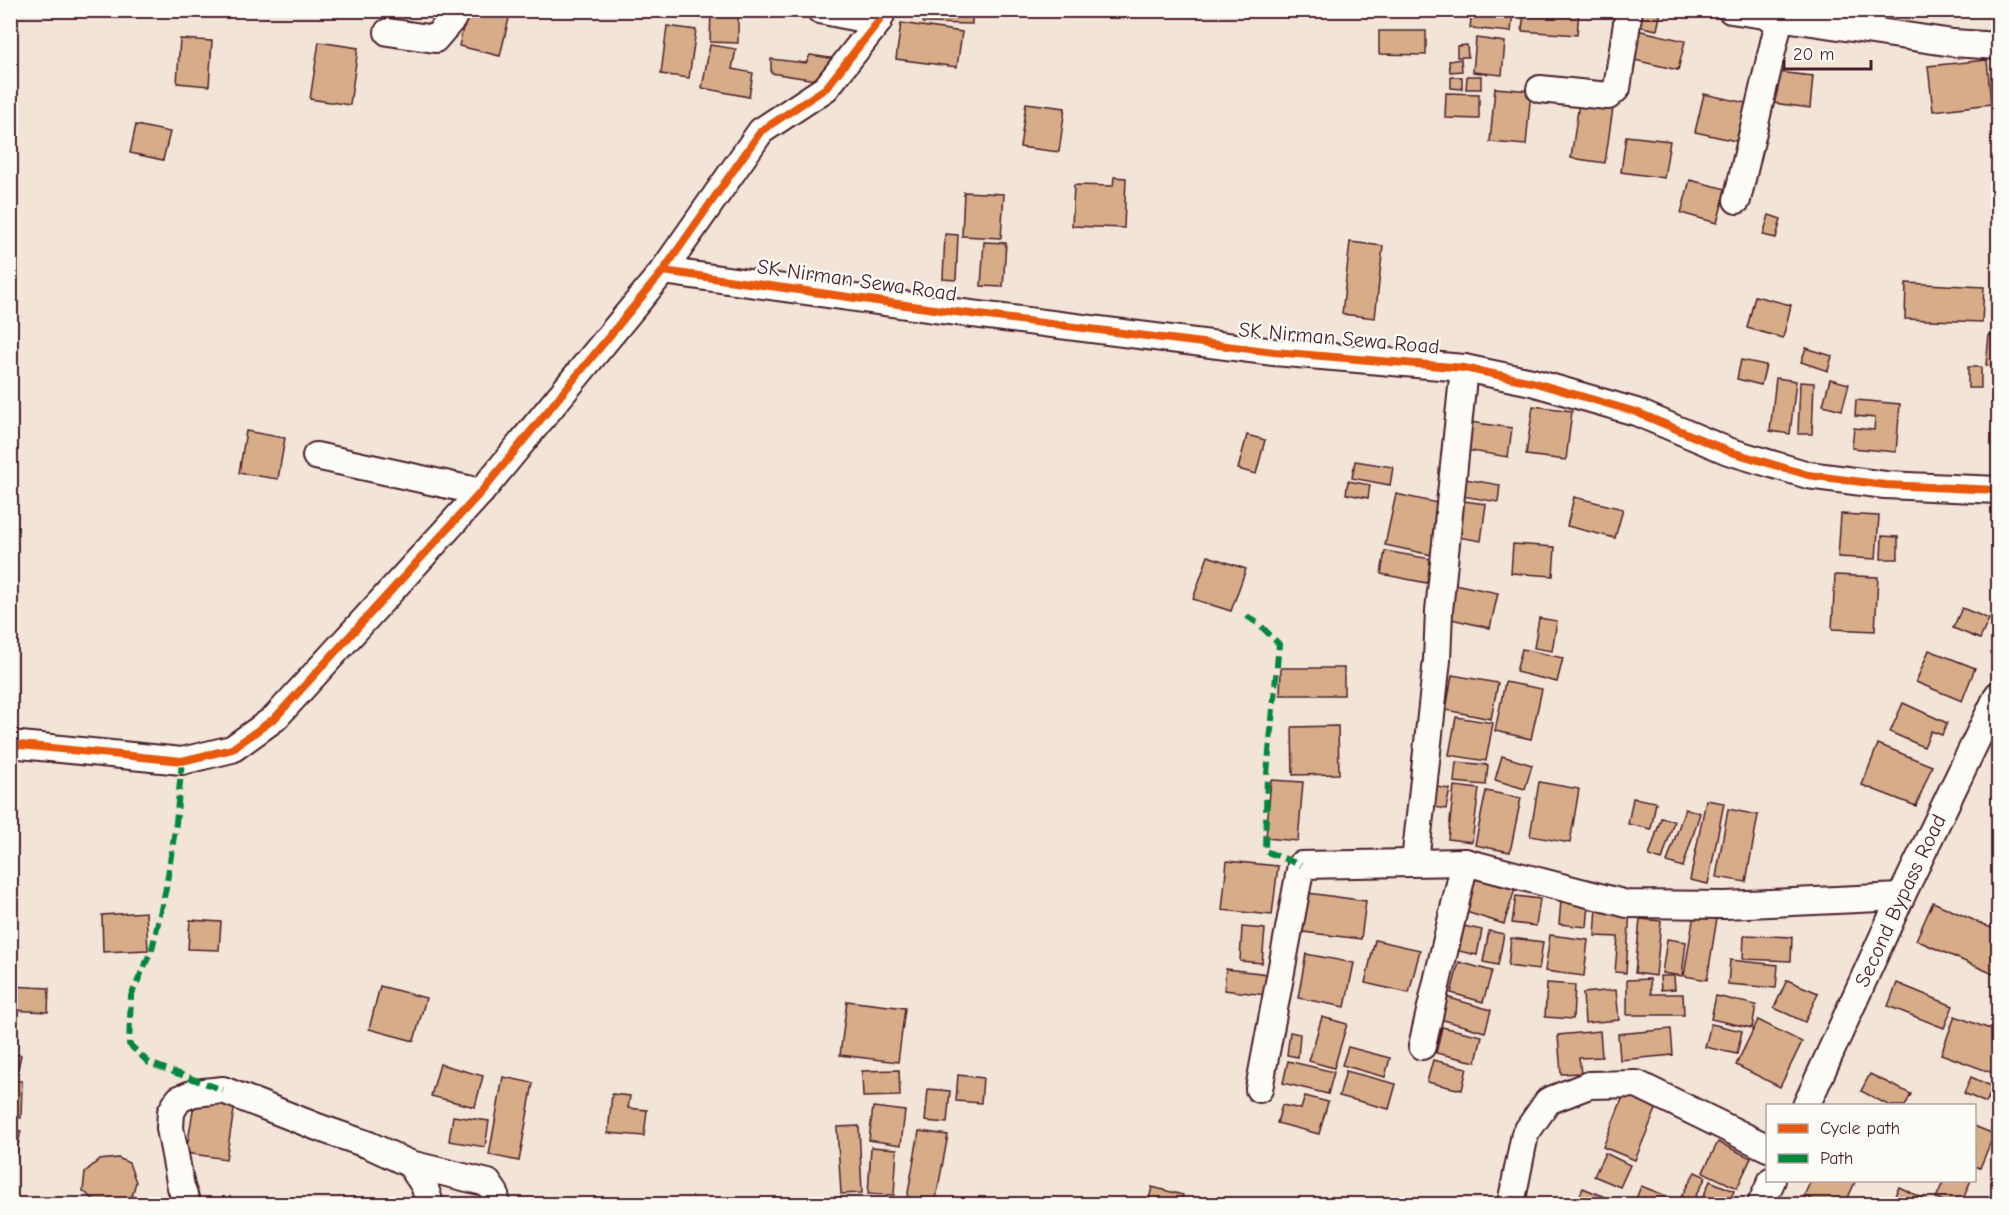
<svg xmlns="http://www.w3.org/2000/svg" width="2009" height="1215" viewBox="0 0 2009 1215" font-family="'Comic Neue',sans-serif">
<rect width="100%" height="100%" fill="#f2e4d6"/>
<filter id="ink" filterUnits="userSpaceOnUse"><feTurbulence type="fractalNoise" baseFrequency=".0167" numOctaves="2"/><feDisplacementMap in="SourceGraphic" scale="12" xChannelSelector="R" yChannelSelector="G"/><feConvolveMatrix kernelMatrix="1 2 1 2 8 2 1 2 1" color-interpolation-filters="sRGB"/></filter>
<g filter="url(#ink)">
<g fill="#d7ac88" stroke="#4a1f2b" stroke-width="1.5">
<polygon points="467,10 511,10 500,56 459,46"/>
<polygon points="711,10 738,10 738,43 710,42"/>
<polygon points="923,10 972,10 972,24 923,23"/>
<polygon points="1472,10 1513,10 1511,32 1470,28"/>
<polygon points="1524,10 1579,10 1577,35 1522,31"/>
<polygon points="1641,10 1661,11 1657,30 1638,26"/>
<polygon points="901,23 962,32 957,67 896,59"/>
<polygon points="667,26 696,30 689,78 661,74"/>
<polygon points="1637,30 1685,41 1678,70 1630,59"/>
<polygon points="1379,31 1426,31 1426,55 1379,54"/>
<polygon points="1476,38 1505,42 1502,75 1473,72"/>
<polygon points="180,39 212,41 209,86 177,83"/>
<polygon points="319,42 358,48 350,105 310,99"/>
<polygon points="710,45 736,49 732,69 753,73 749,97 702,88"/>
<polygon points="1467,45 1468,57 1457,57 1457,46"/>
<polygon points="810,55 837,59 822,81 771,73 771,59 806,63"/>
<polygon points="1461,59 1462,71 1450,72 1449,61"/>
<polygon points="1987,60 1991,104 1933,111 1928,66"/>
<polygon points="1777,72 1813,76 1810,108 1773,103"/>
<polygon points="1467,76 1481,76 1481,89 1466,89"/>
<polygon points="1451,77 1462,77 1462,89 1451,88"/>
<polygon points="1495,88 1531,91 1526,145 1490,142"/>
<polygon points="1446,93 1479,94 1479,119 1445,118"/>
<polygon points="1704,94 1746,103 1736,141 1695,132"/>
<polygon points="1026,103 1065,108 1059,152 1020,147"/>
<polygon points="1579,103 1613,108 1605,163 1571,158"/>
<polygon points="136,125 170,132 163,160 130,153"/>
<polygon points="1626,136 1670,141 1664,178 1621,172"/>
<polygon points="1114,177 1126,178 1124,228 1072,226 1074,185 1113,186"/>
<polygon points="1690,180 1726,189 1717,223 1681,213"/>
<polygon points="964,192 1004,194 1001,238 962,236"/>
<polygon points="1769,215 1781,219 1776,238 1763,235"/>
<polygon points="945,234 958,235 956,280 943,279"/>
<polygon points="984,242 1006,243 1003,287 981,286"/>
<polygon points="1350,242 1383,246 1375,318 1342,314"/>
<polygon points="1906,283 1984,287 1982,322 1905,319"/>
<polygon points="1755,296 1791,305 1783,338 1747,328"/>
<polygon points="1989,335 1998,336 1998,367 1986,365"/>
<polygon points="1806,348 1832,356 1828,371 1801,362"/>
<polygon points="1741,360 1766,365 1761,385 1737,379"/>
<rect x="1968" y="367" width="13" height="21"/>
<polygon points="1776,378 1796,381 1790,434 1770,431"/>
<polygon points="1830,379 1849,384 1842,410 1823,405"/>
<polygon points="1800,382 1814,383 1812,434 1798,434"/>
<polygon points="1856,400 1900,404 1896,452 1852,448 1854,428 1874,430 1875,418 1855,416"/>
<polygon points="1533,406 1572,411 1566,460 1526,455"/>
<polygon points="1470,422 1512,428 1508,457 1465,450"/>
<polygon points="246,431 285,438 278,479 239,473"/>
<polygon points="1247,435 1265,440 1256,474 1238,469"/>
<polygon points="1355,461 1393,467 1390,485 1352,478"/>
<polygon points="1465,479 1500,485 1498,502 1462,496"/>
<polygon points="1348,481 1370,485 1368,498 1346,494"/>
<polygon points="1396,494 1442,504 1432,555 1385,545"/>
<polygon points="1574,497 1623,509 1615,538 1567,526"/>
<polygon points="1463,501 1486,504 1481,541 1457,537"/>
<polygon points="1841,514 1879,516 1876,559 1838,557"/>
<polygon points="1882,536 1898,537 1898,559 1881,559"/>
<polygon points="1513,544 1555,547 1553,576 1511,573"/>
<polygon points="1385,551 1431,559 1427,583 1381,574"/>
<polygon points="1208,556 1246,569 1231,611 1193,599"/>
<polygon points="1835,575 1878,577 1875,631 1832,629"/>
<polygon points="1454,584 1498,593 1490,628 1447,618"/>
<polygon points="1962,608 1989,619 1980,639 1953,628"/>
<polygon points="1539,618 1557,621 1552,651 1534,648"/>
<polygon points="1522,649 1563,658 1557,682 1516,672"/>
<polygon points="1929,650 1975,668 1962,701 1916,682"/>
<polygon points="1281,668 1344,668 1344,695 1280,695"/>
<polygon points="1452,675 1498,683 1491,719 1446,710"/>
<polygon points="1505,682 1542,689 1531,739 1495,731"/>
<polygon points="1903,703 1947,723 1942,735 1931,731 1924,747 1890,732"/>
<polygon points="1456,717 1493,723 1486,761 1449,755"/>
<polygon points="1338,726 1339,774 1293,775 1292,727"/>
<polygon points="1878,744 1932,766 1916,806 1862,785"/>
<polygon points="1502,756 1532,765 1525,789 1495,780"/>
<polygon points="1456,762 1488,765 1486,785 1454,782"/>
<polygon points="1271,780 1303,782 1298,841 1266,838"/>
<polygon points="1539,782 1579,789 1570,843 1530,836"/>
<polygon points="1432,786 1450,789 1446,809 1428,806"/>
<polygon points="1454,786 1479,789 1472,842 1448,839"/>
<polygon points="1486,791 1521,798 1510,852 1475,845"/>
<polygon points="1633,798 1656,802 1651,829 1628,824"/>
<polygon points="1706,800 1724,803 1708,884 1690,880"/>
<polygon points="1685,809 1700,813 1683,867 1667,862"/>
<polygon points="1728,809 1758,815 1746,882 1716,877"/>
<polygon points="1661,818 1674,821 1662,860 1649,856"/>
<polygon points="1227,861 1278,866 1272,915 1222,910"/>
<polygon points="1474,876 1515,889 1504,924 1463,911"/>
<polygon points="1308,893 1366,901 1361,939 1303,932"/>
<polygon points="1516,896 1540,899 1536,926 1512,923"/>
<polygon points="1561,901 1589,904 1587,927 1559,924"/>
<polygon points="1933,902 1998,931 1998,976 1916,940"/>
<polygon points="1597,907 1630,910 1626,973 1615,972 1618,937 1595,936"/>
<polygon points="146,912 148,950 103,952 102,915"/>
<polygon points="1694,914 1717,918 1707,980 1684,976"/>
<polygon points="1640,919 1661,921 1656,976 1635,973"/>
<polygon points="190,920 221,922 219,950 188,949"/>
<polygon points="1464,926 1482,930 1477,955 1459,951"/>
<polygon points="1242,927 1265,929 1262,963 1240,961"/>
<polygon points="1489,931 1504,934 1498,965 1483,962"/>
<polygon points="1550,935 1588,940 1584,976 1545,971"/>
<polygon points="1744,935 1792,937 1791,961 1743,959"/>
<polygon points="1511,938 1543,942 1539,970 1508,966"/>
<polygon points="1667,939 1686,942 1682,976 1662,973"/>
<polygon points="1375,940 1420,950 1409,993 1365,983"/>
<polygon points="1306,954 1354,963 1345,1007 1298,998"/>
<polygon points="1730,960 1778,965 1776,988 1728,984"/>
<polygon points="1459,962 1492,971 1483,1002 1451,993"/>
<polygon points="1226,969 1268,974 1266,995 1224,990"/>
<polygon points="1660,976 1674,976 1675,989 1661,990"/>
<polygon points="1650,979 1651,994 1683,994 1684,1015 1627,1015 1627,980"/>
<polygon points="1787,980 1818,993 1805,1022 1774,1008"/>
<polygon points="1547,983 1575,985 1573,1019 1545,1017"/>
<polygon points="1897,983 1953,1006 1944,1028 1888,1006"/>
<polygon points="10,986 49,988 48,1012 10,1010"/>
<polygon points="380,986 426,998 414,1041 369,1029"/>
<polygon points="1616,990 1619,1020 1585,1023 1583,993"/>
<polygon points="1716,996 1756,1005 1752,1028 1711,1019"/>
<polygon points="1446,997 1491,1010 1485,1032 1440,1019"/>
<polygon points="847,1001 905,1008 898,1062 840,1055"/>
<polygon points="1955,1016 1998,1032 1998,1075 1941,1054"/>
<polygon points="1322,1017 1347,1024 1334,1068 1309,1061"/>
<polygon points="1758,1020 1802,1042 1780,1087 1736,1065"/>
<polygon points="1711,1024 1742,1031 1737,1054 1705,1047"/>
<polygon points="1442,1027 1482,1036 1476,1062 1436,1053"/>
<polygon points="1671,1029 1673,1055 1620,1060 1618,1034"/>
<polygon points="1600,1031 1602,1057 1579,1058 1581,1073 1561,1074 1558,1035"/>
<polygon points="1290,1032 1300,1034 1298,1057 1287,1055"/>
<polygon points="1348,1047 1390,1058 1385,1077 1342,1065"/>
<polygon points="10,1053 21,1055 16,1078 10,1077"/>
<polygon points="1433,1060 1467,1068 1462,1090 1427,1082"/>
<polygon points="1288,1061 1334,1072 1328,1094 1283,1083"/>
<polygon points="440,1064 483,1076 475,1107 431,1096"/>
<polygon points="899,1070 900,1096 863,1097 862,1071"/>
<polygon points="1346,1071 1396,1084 1389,1109 1339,1096"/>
<polygon points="1870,1074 1911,1094 1905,1106 1890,1106 1861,1091"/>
<polygon points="958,1075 983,1078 981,1103 956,1101"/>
<polygon points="503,1077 533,1083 519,1161 489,1155"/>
<polygon points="1971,1077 1993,1087 1986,1103 1964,1093"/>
<polygon points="10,1081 22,1081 21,1118 10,1118"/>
<polygon points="928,1089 950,1091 947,1123 925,1121"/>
<polygon points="612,1094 630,1096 628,1108 647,1110 644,1136 608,1133"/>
<polygon points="1624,1094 1657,1107 1635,1160 1603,1147"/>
<polygon points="1305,1096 1328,1102 1319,1134 1277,1123 1282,1105 1301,1109"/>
<polygon points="195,1098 235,1104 226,1159 186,1153"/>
<polygon points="873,1107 905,1111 901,1145 869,1140"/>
<polygon points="453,1116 489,1121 485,1147 449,1141"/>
<polygon points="859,1126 862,1193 841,1194 837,1127"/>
<polygon points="1974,1126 1994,1134 1980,1168 1974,1166"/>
<polygon points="10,1128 21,1131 15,1157 10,1156"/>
<polygon points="919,1131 948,1135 935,1204 906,1204"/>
<polygon points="1718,1142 1751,1158 1737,1188 1703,1172"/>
<polygon points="871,1147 897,1149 894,1195 868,1194"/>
<polygon points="1605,1153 1630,1165 1620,1187 1594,1176"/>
<polygon points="118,1158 129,1163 136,1182 132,1196 120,1204 97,1202 83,1191 85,1172 99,1160"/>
<polygon points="1695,1172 1706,1177 1691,1204 1677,1204"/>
<polygon points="1811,1180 1856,1180 1845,1204 1823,1204 1804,1196"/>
<polygon points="1944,1180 1971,1180 1961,1204 1951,1204 1936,1198"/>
<polygon points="1710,1181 1734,1191 1728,1204 1700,1204"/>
<polygon points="1641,1186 1669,1197 1666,1204 1634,1204"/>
<polygon points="1152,1187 1183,1195 1181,1204 1148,1204"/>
<polygon points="1899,1187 1930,1202 1929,1204 1891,1204"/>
<polygon points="1583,1188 1612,1200 1610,1204 1576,1204"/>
<polygon points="1090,1200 1104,1204 1088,1204"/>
</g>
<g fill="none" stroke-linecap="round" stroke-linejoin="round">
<g stroke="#4a1f2b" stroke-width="30">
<g id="street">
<polyline points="820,10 878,22"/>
<polyline points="1731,10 1953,43 1998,46"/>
<polyline points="388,32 435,39 453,18 456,10"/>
<polyline points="1540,89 1608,96 1617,88 1629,10"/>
<polyline points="1737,200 1780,17"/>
<polyline points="663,271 948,311 1274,352 1464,368 1532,382 1636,412 1728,451 1808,475 1885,485 1998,490"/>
<polyline points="316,456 481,492"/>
<polyline points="10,744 182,761 232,749 275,718 481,492 663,271 761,131 826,88 878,22 883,10"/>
<polyline points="1415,862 1437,660 1439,611 1464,368"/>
<polyline points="1422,1046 1465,862 1627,904 1725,905 1901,897"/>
<polyline points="1259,1089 1301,865 1465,862"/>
<path id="s1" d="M1806,1106l95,-209 97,-202"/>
<polyline points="410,1164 488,1183 495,1193 496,1204"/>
<polyline points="187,1204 181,1187 170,1128 171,1112 179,1099 194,1093 223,1090 320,1128 369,1145 410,1164 424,1185 430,1204"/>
<polyline points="1511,1204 1525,1134 1548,1101 1589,1085 1637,1084 1768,1148"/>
<polyline points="1761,1204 1772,1180"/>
</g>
</g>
<use href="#street" stroke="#fdfcf7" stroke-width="26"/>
<g stroke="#00873e" stroke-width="6" stroke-dasharray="12 6" stroke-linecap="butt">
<polyline points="1247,616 1260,625 1279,644 1267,774 1265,851 1301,865"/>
<polyline points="182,761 176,823 166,888 152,949 131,996 129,1044 149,1063 223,1090"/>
</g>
<g stroke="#fdfcf7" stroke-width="11">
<g id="cycleway">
<polyline points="663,271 948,311 1274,352 1464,368 1532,382 1636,412 1728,451 1808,475 1885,485 1998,490"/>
<polyline points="10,744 182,761 232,749 275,718 481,492 663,271 761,131 826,88 878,22 883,10"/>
</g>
</g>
<use href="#cycleway" stroke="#e8590c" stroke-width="8"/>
</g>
</g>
<g text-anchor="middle" stroke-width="4.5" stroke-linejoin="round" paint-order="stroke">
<g font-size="21" fill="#4a1f2b" stroke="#fdfcf7">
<text transform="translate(857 280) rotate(8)" y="7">SK Nirman Sewa Road</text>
<text transform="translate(1339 338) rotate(5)" y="7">SK Nirman Sewa Road</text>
<text dy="7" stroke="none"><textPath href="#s1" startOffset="226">Second Bypass Road</textPath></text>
</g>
</g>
<rect width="2009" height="1215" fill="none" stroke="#fdfcf7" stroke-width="36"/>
<rect x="18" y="18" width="1973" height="1179" fill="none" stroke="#4a1f2b" stroke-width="2" filter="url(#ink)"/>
<rect x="1766" y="1104" width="210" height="78" fill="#fdfcf7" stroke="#b5a4a5" stroke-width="1.5"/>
<rect x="1778" y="1124" width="30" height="9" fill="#e8590c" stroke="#b5a4a5" stroke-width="1.5"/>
<text x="1820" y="1134" font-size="18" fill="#4a1f2b">Cycle path</text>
<rect x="1778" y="1154" width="30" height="9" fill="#00873e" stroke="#b5a4a5" stroke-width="1.5"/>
<text x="1820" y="1164" font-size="18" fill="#4a1f2b">Path</text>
<path d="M1784 60v9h87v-9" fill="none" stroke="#4a1f2b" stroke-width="3"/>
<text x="1793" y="60" font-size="18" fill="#4a1f2b" stroke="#fdfcf7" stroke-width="4.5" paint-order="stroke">20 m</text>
</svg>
